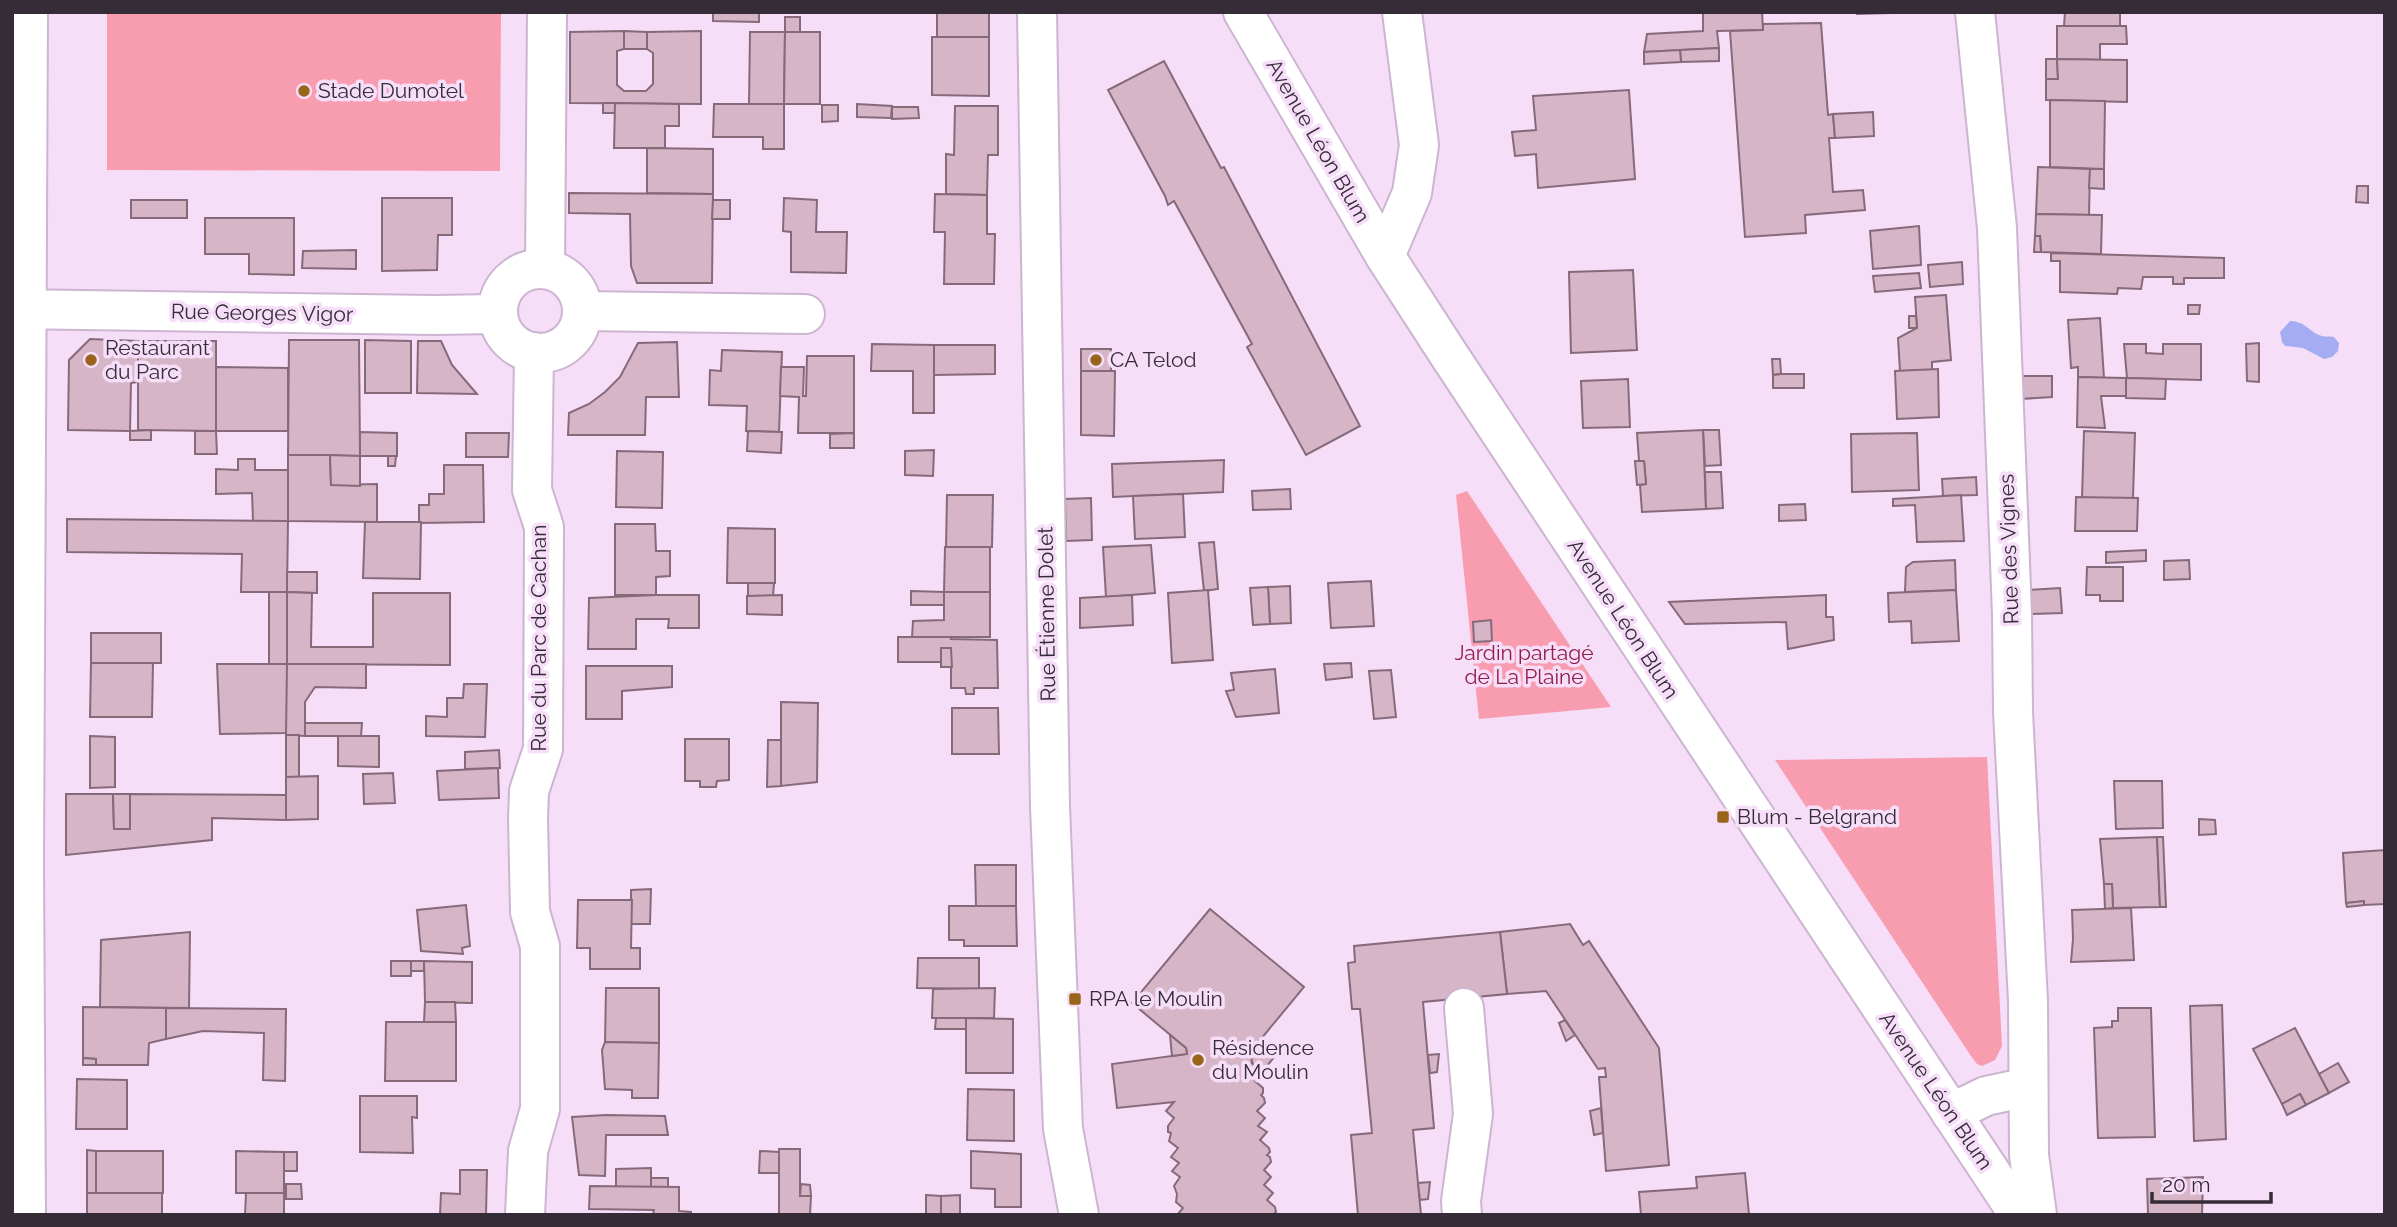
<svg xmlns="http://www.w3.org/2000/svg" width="2397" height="1227" viewBox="0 0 2397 1227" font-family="Raleway,sans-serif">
<rect width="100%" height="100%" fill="#f6def9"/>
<g fill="#f89cb0">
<polygon points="107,12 501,12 500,171 107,170"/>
<polygon points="1467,491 1611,707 1479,719 1456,495"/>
<polygon points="1987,757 2002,1046 1995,1060 1982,1066 1977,1064 1971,1056 1775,760"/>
</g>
<path fill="#a5adf2" d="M2290,321c16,0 20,12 32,15 4,1 8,0 12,1l5,6 -1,8 -6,6 -8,2 -21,-11 -18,-2 -3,-4 -2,-10z"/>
<g fill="#d6b5c7" stroke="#876a7a" stroke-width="2">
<polygon points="713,12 759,12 759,22 713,21"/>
<rect x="937" y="12" width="52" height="25"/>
<polygon points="1703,12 1762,12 1763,30 1717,31 1719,48 1644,52 1647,34 1703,31"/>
<polygon points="1857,12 1928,12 1857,14"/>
<polygon points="2065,12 2120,12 2120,26 2064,26"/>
<rect x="785" y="17" width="15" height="15"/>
<polygon points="1821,23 1828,115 1833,114 1835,138 1829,138 1833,192 1863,190 1865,210 1805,215 1806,233 1745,237 1730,31 1763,30 1763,24"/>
<polygon points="2057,26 2126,26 2127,44 2100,44 2100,60 2057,59"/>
<polygon points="624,31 624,49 617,51 617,85 624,91 646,91 653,84 653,53 647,49 647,32 701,31 701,104 570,103 570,32"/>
<polygon points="624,31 647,32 647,49 624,49"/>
<polygon points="750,32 785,32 784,104 749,104"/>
<polygon points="785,32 820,32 820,104 784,104"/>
<polygon points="932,37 989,37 989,96 932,95"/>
<polygon points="1719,48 1719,61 1681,62 1680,50"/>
<polygon points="1680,50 1681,62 1644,64 1644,52"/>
<polygon points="2046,59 2057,59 2058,79 2046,79"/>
<polygon points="2057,59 2127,60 2127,102 2046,100 2046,79 2058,79"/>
<polygon points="1164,61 1221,168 1224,167 1360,426 1306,455 1247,347 1252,344 1174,201 1168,205 1165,196 1108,90"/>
<polygon points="1629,90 1635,179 1538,188 1536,154 1515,156 1512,132 1536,130 1533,96"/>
<polygon points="2050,100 2105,101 2104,169 2050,167"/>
<rect x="603" y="103" width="12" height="10"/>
<polygon points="615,103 679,104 679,126 665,126 665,148 614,148"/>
<polygon points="714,104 784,104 784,149 763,149 763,137 713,137"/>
<polygon points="857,104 892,106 891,118 857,117"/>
<polygon points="822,105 838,105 838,121 822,122"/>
<polygon points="955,106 998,106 998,155 988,155 987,195 946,194 946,154 954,155"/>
<polygon points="892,107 918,107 919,118 892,119"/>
<polygon points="1873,112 1874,136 1835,138 1833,114"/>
<polygon points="647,148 713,149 713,194 647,193"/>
<polygon points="2038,167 2090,169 2089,215 2036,214"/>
<polygon points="2090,169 2104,169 2104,189 2089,188"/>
<polygon points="2357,186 2368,186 2368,203 2356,202"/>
<polygon points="569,193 713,194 712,283 637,283 631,266 630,214 569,213"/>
<polygon points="935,194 987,195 987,234 995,234 994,284 944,284 945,232 934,232"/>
<polygon points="382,198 452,198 452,235 438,235 437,270 382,271"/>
<polygon points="784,198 817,200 816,232 847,232 846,273 791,272 791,232 783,231"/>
<rect x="131" y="200" width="56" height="18"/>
<polygon points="713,200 730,200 730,219 712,219"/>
<polygon points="2036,214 2102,215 2101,254 2041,252 2040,236 2035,236"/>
<polygon points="205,218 294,218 294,275 249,274 249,254 205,254"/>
<polygon points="1919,226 1921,265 1873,269 1870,231"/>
<polygon points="2035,236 2040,236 2041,252 2034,252"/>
<polygon points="356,250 356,269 302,268 303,251"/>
<polygon points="2051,253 2224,258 2224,278 2184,278 2184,284 2173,284 2173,277 2143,277 2141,289 2118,288 2117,294 2060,292 2060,261 2051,261"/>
<polygon points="1962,262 1963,284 1930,287 1928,265"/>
<polygon points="1633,270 1637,350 1571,353 1569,272"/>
<polygon points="1919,273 1921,288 1875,292 1873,276"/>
<polygon points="1946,295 1951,360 1932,362 1932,370 1900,371 1898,338 1917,328 1915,297"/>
<polygon points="2188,305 2200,305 2199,314 2188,314"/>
<polygon points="1909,316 1916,316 1917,328 1909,328"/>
<polygon points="2100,318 2104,378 2078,377 2078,367 2071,368 2068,320"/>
<polygon points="90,339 138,341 138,382 131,383 130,431 68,430 69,360"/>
<polygon points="289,340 359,340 360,456 288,455"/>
<polygon points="365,340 411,341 411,393 365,393"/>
<polygon points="138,341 216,341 216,431 138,430"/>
<polygon points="418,341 441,341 452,365 477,394 417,393"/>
<polygon points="677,342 679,397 646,397 645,435 568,435 569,413 589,404 605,392 620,377 638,343"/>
<polygon points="2259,343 2259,382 2247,381 2246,344"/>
<polygon points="872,344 934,345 934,413 913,413 913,371 871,371"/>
<polygon points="2124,344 2146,344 2146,353 2163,354 2163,344 2201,344 2201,380 2127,378"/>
<polygon points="934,345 995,345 995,374 934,375"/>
<rect x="1081" y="349" width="30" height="22"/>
<polygon points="722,350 782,352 779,432 746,431 747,406 709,405 710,370 721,371"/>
<polygon points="807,356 854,356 854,433 798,433 799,397 780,396 781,367 804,367 803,396 806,396"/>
<polygon points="1772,359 1780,359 1781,374 1773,375"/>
<polygon points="216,367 288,368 288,431 216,431"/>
<polygon points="1938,369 1939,417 1897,419 1895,371"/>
<polygon points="1081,371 1115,371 1114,436 1081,435"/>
<polygon points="1781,374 1804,374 1804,388 1773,388 1773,375"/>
<polygon points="2019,376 2052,376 2052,397 2020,399"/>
<polygon points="2078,377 2126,378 2126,396 2101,396 2105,428 2077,427"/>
<polygon points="2126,378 2166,379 2165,399 2126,398"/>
<polygon points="1628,379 1630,427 1583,428 1581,381"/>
<polygon points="151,430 151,440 130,440 130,431"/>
<polygon points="1703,430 1719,430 1721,465 1705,466"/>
<polygon points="1703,430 1706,509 1642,512 1640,485 1646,484 1644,461 1639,461 1637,433"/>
<polygon points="195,431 216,431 217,454 195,454"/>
<polygon points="748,431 782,432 781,453 747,451"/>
<polygon points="2084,431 2135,433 2133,498 2082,498"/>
<polygon points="360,432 397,433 397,456 360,456"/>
<polygon points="466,433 509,433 508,457 466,457"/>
<polygon points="854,433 854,448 830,448 830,434"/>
<polygon points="1917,433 1919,490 1852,492 1851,434"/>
<polygon points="934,450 933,476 905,475 905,451"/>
<polygon points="617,451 663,452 662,508 616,507"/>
<polygon points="288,455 330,455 331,485 377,484 377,522 288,521"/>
<polygon points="330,455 360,456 360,486 331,485"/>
<polygon points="388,456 396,456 395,466 388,466"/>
<polygon points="238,459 255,459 255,470 288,470 288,521 253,521 252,493 216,494 216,469 238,470"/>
<polygon points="1224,460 1223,492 1113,497 1112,464"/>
<polygon points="1635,461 1644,461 1646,484 1637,485"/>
<polygon points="444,465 483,465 484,522 419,523 419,505 429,505 429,494 444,494"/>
<polygon points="1705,472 1721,472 1723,508 1706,509"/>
<polygon points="1976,477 1977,495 1943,496 1942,479"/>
<polygon points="1290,489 1291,509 1253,510 1252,491"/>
<polygon points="1183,494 1185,537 1135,539 1133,496"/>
<polygon points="947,495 993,495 992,547 946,547"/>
<polygon points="1961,495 1964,541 1917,542 1915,505 1893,506 1893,499"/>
<polygon points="2076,497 2138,498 2137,531 2075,531"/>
<polygon points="1091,498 1092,540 1066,541 1065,499"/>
<polygon points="1805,504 1806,520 1779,521 1779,505"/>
<polygon points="67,519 288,521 287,592 241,592 242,554 67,552"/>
<polygon points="365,522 421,522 420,579 363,578"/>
<polygon points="615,524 655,524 656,551 670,551 670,576 656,577 656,595 615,595"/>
<polygon points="728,528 775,529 775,583 727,583"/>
<polygon points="1214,542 1218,589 1204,591 1199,543"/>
<polygon points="1151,545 1155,593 1106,597 1103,547"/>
<polygon points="945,547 990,547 990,592 944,592"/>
<polygon points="2146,550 2146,561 2106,563 2106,552"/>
<polygon points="1955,560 1956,590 1905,592 1906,567 1913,562"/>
<polygon points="2189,560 2190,579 2164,580 2164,561"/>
<polygon points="2087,567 2123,567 2123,601 2100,601 2100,595 2086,595"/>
<polygon points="287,572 317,572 317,593 287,592"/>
<polygon points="1371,581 1374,626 1331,628 1328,583"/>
<polygon points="748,583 774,583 773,596 748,596"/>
<polygon points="1290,586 1291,623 1270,624 1268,587"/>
<polygon points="1268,587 1270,624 1253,625 1250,588"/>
<polygon points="2060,588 2062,613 2029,614 2027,590"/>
<polygon points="1208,590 1213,660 1172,663 1168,593"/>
<polygon points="1956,590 1959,641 1912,643 1911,621 1889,622 1888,593"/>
<polygon points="911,591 944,592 944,605 911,605"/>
<rect x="269" y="592" width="18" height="72"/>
<polygon points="287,592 312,593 311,647 373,647 373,593 450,593 450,665 287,664"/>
<polygon points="944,592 990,592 990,637 912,637 913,621 944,620"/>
<polygon points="656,595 699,595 699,628 668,628 669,619 636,619 636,649 588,649 589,598"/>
<polygon points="782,595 782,615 747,614 747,596"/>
<polygon points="1132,595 1133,625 1080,628 1080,598"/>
<polygon points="1826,595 1826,617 1833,617 1834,640 1788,649 1786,622 1685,624 1669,602"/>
<polygon points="1491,620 1492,641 1474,642 1473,622"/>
<rect x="91" y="633" width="70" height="30"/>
<polygon points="898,637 952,637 951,639 997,640 998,688 974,688 974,694 966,694 965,688 951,688 951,648 941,648 941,662 898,662"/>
<polygon points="941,648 951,648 952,667 941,667"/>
<polygon points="91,663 153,663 152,717 90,717"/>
<polygon points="1351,663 1352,677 1326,680 1324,664"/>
<polygon points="217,664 287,664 287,733 220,734"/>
<polygon points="287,664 366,664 366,688 315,687 305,702 305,736 286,735"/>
<polygon points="586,666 672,666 672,687 622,691 622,719 586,719"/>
<polygon points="1275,669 1279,713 1236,717 1226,691 1234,690 1231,673"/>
<polygon points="1391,670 1396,717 1374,719 1369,671"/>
<polygon points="464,684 487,684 485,737 426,736 426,716 447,717 447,698 463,698"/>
<polygon points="781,702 818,703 817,782 781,786"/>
<polygon points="952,708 998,708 999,754 952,754"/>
<polygon points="305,723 362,723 361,736 305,736"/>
<rect x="286" y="735" width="13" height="42"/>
<polygon points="90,736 115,737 115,787 90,788"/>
<polygon points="338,736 379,736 379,767 338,766"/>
<polygon points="685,739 729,739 729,780 717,781 716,787 700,787 700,781 685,781"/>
<polygon points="768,740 781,740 781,786 767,787"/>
<polygon points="499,750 500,768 465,769 465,752"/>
<polygon points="498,768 499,798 439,800 437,771"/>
<polygon points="393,773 395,803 364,804 363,774"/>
<polygon points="318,776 318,819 286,820 286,777"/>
<polygon points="2114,781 2162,781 2163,828 2116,829"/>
<polygon points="66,794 113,794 114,829 130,829 130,794 286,795 286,820 212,818 212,840 66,855"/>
<polygon points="113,794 130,794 130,829 114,829"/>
<polygon points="2199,819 2215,820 2216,834 2199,835"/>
<polygon points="2157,837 2160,907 2113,908 2112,884 2104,884 2100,839"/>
<polygon points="2157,837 2163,837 2166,907 2160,907"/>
<polygon points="2385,850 2385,904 2364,905 2364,901 2346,903 2343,853"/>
<polygon points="975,865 1016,865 1016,906 976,906"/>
<polygon points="2104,884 2112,884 2113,908 2105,909"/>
<polygon points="651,889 650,924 631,924 631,890"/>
<polygon points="578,900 632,900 631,948 640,948 640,969 590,969 590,948 577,948"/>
<polygon points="2364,901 2364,905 2347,907 2346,903"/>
<polygon points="466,905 470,946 462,948 463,954 421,951 417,910"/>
<polygon points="949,906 1016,906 1017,946 964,946 964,940 949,940"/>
<polygon points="2131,908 2134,960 2071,962 2073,939 2072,910"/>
<polygon points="1210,909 1304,987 1251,1051 1252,1063 1262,1072 1255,1081 1263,1088 1263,1093 1261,1095 1264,1098 1265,1103 1257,1111 1265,1118 1258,1126 1267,1132 1260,1140 1269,1148 1270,1152 1267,1155 1270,1157 1271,1162 1264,1170 1271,1177 1264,1185 1273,1193 1267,1200 1275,1207 1276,1212 1273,1215 1177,1215 1183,1208 1176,1202 1177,1194 1174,1186 1180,1177 1172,1171 1179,1163 1171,1157 1178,1148 1169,1141 1171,1133 1168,1132 1168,1126 1174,1118 1166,1111 1174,1102 1117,1108 1112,1064 1187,1054 1186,1048 1132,1003"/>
<polygon points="1570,924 1583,945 1589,941 1659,1048 1669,1165 1606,1171 1599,1077 1606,1077 1605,1068 1598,1069 1546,991 1507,994 1500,932"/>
<polygon points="190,932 189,1008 100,1007 101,940"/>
<polygon points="1500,932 1507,994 1423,1002 1434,1128 1413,1130 1421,1215 1358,1215 1351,1135 1372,1133 1360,1009 1352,1009 1348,963 1355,962 1354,946"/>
<polygon points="918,958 979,958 979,989 917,988"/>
<rect x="391" y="961" width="20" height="15"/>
<rect x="411" y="961" width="13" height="10"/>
<polygon points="424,961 472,962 472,1003 425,1002"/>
<polygon points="606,988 659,988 659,1043 605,1042"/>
<polygon points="995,988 994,1018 932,1018 933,989"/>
<polygon points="425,1002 455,1002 456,1022 424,1022"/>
<polygon points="2222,1005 2226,1139 2194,1141 2190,1006"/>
<polygon points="83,1007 166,1008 166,1039 149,1043 148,1065 96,1065 96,1059 83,1058"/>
<polygon points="166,1008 286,1009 285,1081 263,1080 264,1033 203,1031 166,1039"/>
<polygon points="2118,1008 2151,1008 2155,1137 2098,1138 2094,1028 2112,1027 2112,1021 2118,1021"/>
<polygon points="936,1018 966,1018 966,1029 935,1029"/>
<polygon points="966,1018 1013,1019 1013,1073 966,1073"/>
<polygon points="1565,1020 1575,1035 1566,1041 1559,1023"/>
<polygon points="386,1022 456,1022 456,1081 385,1081"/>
<polygon points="2295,1028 2329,1093 2306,1105 2300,1094 2282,1104 2253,1049"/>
<polygon points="1170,1035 1186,1048 1187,1054 1172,1056"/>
<polygon points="1259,1041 1276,1055 1262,1072 1252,1063 1251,1051"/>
<polygon points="605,1042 659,1043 658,1098 632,1098 632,1090 605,1089 602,1050"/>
<polygon points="1439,1054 1437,1072 1430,1073 1428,1055"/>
<polygon points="83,1058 96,1059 96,1065 83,1065"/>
<polygon points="2338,1063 2349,1082 2329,1093 2319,1074"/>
<polygon points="77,1079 127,1080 127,1129 76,1129"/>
<polygon points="968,1089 1014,1090 1014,1141 967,1140"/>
<polygon points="2300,1094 2306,1105 2287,1115 2282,1104"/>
<polygon points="360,1096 417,1096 417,1118 412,1117 413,1153 360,1152"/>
<polygon points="1601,1108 1603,1133 1594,1135 1590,1111"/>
<polygon points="606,1115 665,1116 668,1135 606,1135 605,1176 579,1175 572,1117"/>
<polygon points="779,1149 800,1149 800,1196 811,1196 810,1215 779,1215"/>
<polygon points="87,1150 96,1151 96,1193 87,1193"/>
<rect x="96" y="1151" width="67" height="42"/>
<polygon points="236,1151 284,1152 284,1193 236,1193"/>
<polygon points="760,1151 779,1152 779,1173 759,1173"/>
<polygon points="971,1151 1021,1154 1021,1207 995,1207 995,1189 971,1188"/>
<rect x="284" y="1152" width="13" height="19"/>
<polygon points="651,1168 651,1187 616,1187 616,1169"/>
<polygon points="460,1170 487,1170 486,1215 440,1215 441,1193 460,1194"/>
<polygon points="1745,1173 1749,1215 1641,1215 1639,1192 1697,1188 1696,1177"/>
<polygon points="2203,1177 2202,1215 2148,1215 2147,1179"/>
<rect x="651" y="1178" width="17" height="9"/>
<polygon points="1430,1182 1428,1199 1420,1200 1418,1183"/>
<polygon points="286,1184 301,1184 302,1199 286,1199"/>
<polygon points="801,1184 810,1185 811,1196 800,1196"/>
<polygon points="590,1186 679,1187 679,1211 691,1212 691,1215 653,1215 654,1210 589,1209"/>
<rect x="87" y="1193" width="75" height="22"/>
<polygon points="246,1193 284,1193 284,1215 245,1215"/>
<polygon points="926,1195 941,1196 941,1215 926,1215"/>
<polygon points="960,1195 960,1215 941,1215 941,1196"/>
</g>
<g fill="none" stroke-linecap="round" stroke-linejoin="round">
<g stroke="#ccb5d0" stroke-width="42">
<g id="minor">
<polyline points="1037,12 1050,806 1063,1129 1079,1215"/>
<polyline points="1975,12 1997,228 2012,614 2013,712 2028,1001 2029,1155 2037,1215"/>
<polyline points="1385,256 1412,193 1419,145 1402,12"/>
<circle cx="540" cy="311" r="42"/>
<polyline points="545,269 547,12"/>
<polyline points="12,309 434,315 497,314"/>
<polyline points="582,311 805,314"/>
<polyline points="1951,1113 1986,1096 2028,1087"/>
<polyline points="26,1215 24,864 28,12"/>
<polyline points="525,1215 528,1151 540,1109 540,946 530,912 528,818 529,791 543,749 544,527 532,490 534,352"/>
<polyline points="1462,1215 1461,1201 1473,1114 1464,1008"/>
</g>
</g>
<g stroke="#ccb5d0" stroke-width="42">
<polyline id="major" points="1243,12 1385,256 1449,355 2019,1215"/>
</g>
<use href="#minor" stroke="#fff" stroke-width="38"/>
<use href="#major" stroke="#fff" stroke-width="38"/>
</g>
<g fill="#98651a" stroke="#f6def9" stroke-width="2.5">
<circle cx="304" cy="91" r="7"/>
<circle cx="91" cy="360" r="7"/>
<circle cx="1096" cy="360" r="7"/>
<rect x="1716" y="810" width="14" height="14" rx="3.5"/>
<rect x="1068" y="992" width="14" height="14" rx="3.5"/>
<circle cx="1198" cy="1060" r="7"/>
</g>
<g text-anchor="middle" stroke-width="7" stroke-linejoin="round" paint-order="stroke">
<g font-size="21" fill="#352c37" stroke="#f6def9" text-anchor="start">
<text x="318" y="98">Stade Dumotel</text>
<text x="105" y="355">Restaurant<tspan x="105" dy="24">du Parc</tspan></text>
<text x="1110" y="367">CA Telod</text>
<text x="1737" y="824">Blum - Belgrand</text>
<text x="1089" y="1006">RPA le Moulin</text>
<text x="1212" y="1055">Résidence<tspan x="1212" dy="24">du Moulin</tspan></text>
</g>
<g font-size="21" fill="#352c37" stroke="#f6def9">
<text transform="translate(1318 141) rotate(60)" y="7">Avenue Léon Blum</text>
<text transform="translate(262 313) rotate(1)" y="7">Rue Georges Vigor</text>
<text transform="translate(2009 549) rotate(-92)" y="7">Rue des Vignes</text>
<text transform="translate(1047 614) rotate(-91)" y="7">Rue Étienne Dolet</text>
<text transform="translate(1623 619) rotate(57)" y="7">Avenue Léon Blum</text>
<text transform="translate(539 638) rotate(-90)" y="7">Rue du Parc de Cachan</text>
<text transform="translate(1936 1091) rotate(56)" y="7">Avenue Léon Blum</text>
</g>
<g font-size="21" fill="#921d46" stroke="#f6def9">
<text x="1524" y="660">Jardin partagé<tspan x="1524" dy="24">de La Plaine</tspan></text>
</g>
</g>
<rect width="2397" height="1227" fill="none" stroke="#352c37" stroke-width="28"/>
<path d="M2152 1192v10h119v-10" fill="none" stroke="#352c37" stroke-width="3.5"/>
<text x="2162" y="1192" font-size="21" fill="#352c37" stroke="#f6def9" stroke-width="5" paint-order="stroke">20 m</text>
</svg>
